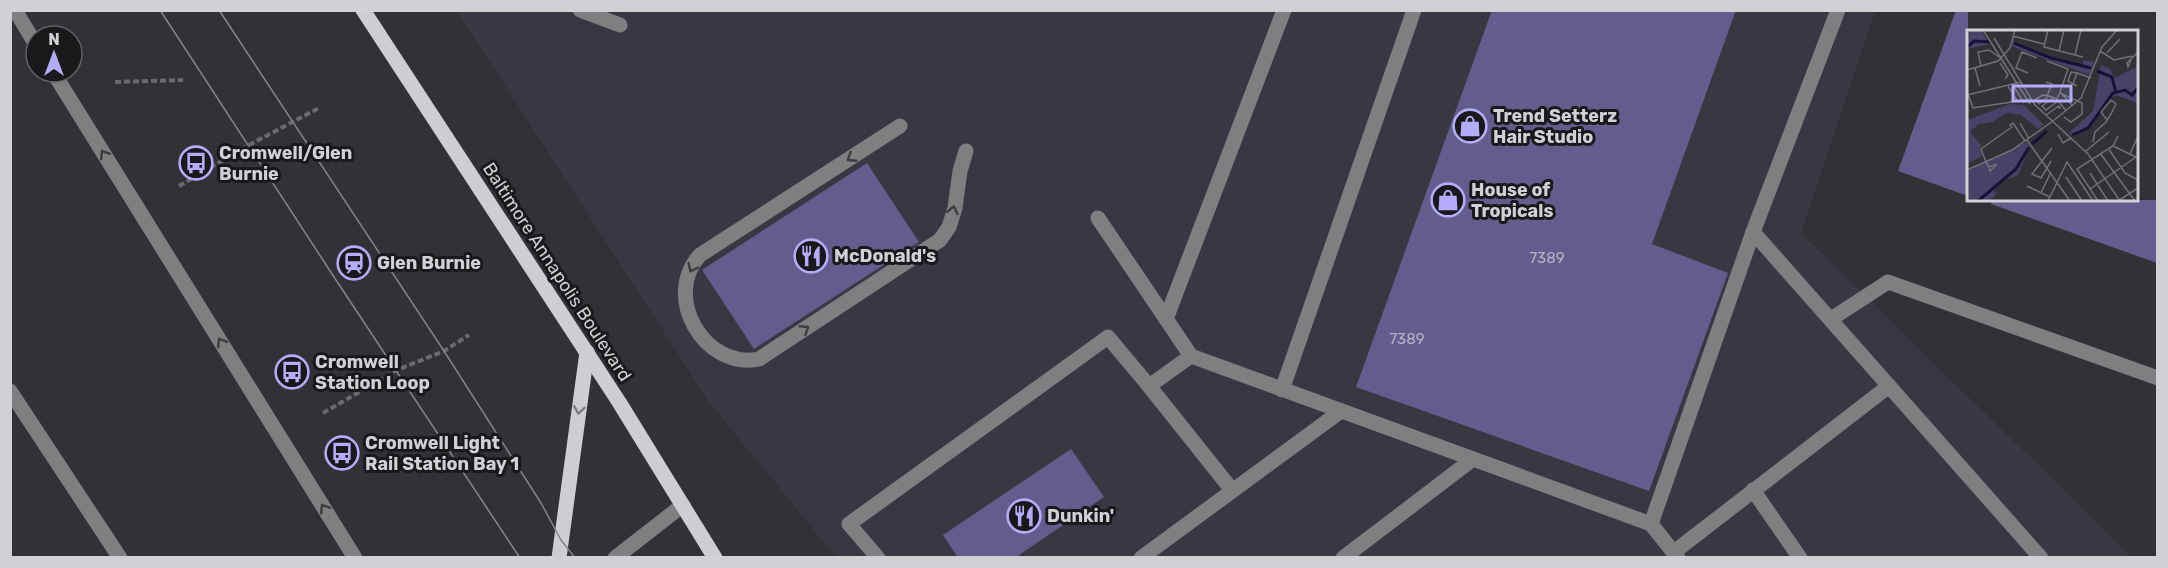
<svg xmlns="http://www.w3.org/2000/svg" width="2168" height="568" viewBox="0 0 2168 568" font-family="Rubik,sans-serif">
<rect width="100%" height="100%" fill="#313136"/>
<polygon fill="#383843" points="457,11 1875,11 1801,233 2132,557 836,557 709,402"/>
<g fill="#625d8c">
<polygon points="1492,10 1736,10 1652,244 1728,273 1649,491 1356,387"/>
<polygon points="1956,10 1968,10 1968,196 1898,171"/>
<polygon points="867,163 919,242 754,349 702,270"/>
<polygon points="1992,200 2157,200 2157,263 1991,204"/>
<polygon points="1071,449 1104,497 1015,558 958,558 943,535"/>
</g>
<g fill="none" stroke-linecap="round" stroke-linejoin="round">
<g stroke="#6a6a6e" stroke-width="4" stroke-dasharray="6 3" stroke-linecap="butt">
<polyline points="115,82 183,80"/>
<polyline points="179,186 249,145 319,108"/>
<polyline points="323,413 397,370 444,351 469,335"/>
</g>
<g stroke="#7f7f82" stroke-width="15">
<polyline points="15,10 36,45"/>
<polyline points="580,10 620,25"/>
<polyline points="53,72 355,558"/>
<path d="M900,126l-200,129c-38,41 4,115 59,104l181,-119 9,-13 6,-19 5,-37 6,-20"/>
<polyline points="1098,218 1191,356"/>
<polyline points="1753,232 1838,10"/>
<polyline points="1166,319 1284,10"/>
<polyline points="1831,319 1888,282 2158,378"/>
<polyline points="1149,386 1232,490"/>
<polyline points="1282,390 1414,10"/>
<polyline points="10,391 120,558"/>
<polyline points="1753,490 1800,558"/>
<polyline points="1651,524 1753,232 2041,558"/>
<polyline points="1674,552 1889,386"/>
<polyline points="615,558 683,505"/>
<polyline points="878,558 849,524 1108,337 1149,386 1191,356 1651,524 1678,558"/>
<polyline points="1141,558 1341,411"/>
<polyline points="1343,558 1473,459"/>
</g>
<g stroke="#cdcdd2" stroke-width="15">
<polyline points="363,10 619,402 715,558"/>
<polyline points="559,558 587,352"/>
</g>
<g stroke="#858589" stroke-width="1.5">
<polyline points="160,10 334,277 520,558"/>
<polyline points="219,10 444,351 541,503 561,540 575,558"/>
</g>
</g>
<defs><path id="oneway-chevron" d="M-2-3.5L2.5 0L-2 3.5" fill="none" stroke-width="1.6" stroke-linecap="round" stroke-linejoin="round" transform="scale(1.5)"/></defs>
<g stroke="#3d3d3f">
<use href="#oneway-chevron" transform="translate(104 154) rotate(-122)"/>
<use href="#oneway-chevron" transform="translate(851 158) rotate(147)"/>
<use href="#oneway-chevron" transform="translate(953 210) rotate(-78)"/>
<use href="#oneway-chevron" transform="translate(692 268) rotate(116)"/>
<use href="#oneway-chevron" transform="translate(805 329) rotate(-33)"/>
<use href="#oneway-chevron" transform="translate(221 342) rotate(-122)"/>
<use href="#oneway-chevron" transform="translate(324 508) rotate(-122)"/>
</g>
<use stroke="#7c7c80" href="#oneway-chevron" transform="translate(579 410) rotate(98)"/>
<defs>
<g id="shop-ring" transform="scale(1.725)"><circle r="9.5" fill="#19191b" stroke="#b4acf9" stroke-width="1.5"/><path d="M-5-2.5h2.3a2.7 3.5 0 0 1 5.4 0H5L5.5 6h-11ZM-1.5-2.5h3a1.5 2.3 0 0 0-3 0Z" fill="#b4acf9"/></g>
<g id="bus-ring" transform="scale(1.725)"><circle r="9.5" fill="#19191b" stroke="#b4acf9" stroke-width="1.5"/><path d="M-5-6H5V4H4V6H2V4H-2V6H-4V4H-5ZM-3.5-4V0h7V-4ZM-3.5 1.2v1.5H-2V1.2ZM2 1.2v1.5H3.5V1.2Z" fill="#b4acf9"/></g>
<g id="restaurant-ring" transform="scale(1.725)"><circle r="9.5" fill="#19191b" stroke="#b4acf9" stroke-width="1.5"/><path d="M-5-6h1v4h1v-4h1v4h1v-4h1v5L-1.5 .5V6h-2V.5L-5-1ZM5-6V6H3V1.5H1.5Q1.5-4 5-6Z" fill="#b4acf9"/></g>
<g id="station-ring" transform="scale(1.725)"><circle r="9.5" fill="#19191b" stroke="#b4acf9" stroke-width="1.5"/><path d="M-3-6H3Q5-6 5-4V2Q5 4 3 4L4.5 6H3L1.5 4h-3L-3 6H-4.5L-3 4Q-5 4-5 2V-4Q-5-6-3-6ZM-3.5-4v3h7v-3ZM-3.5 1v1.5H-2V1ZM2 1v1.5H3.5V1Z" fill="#b4acf9"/></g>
</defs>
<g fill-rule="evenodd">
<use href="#shop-ring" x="1470" y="126"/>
<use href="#bus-ring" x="196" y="163"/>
<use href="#shop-ring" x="1448" y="200"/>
<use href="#restaurant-ring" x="811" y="256"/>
<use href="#station-ring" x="354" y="263"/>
<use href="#bus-ring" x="292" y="372"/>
<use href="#bus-ring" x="342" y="453"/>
<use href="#restaurant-ring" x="1024" y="516"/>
</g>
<g text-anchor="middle" stroke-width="6" stroke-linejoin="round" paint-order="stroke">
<g font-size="15" fill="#b5b3c2">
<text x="1547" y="263">7389</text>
<text x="1407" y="344">7389</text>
</g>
<g font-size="18" font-weight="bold" fill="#d1d0d4" stroke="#19191b" text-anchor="start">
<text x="1493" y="122">Trend Setterz<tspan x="1493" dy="21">Hair Studio</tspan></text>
<text x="219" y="159">Cromwell/Glen<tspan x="219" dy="21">Burnie</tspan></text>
<text x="1471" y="196">House of<tspan x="1471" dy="21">Tropicals</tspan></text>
<text x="834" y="262">McDonald's</text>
<text x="377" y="269">Glen Burnie</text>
<text x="315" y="368">Cromwell<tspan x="315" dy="21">Station Loop</tspan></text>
<text x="365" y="449">Cromwell Light<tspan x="365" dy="21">Rail Station Bay 1</tspan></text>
<text x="1047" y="522">Dunkin'</text>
</g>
<g font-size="18" fill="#d1d0d4" stroke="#19191b">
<text transform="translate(557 272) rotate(57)" y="6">Baltimore Annapolis Boulevard</text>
</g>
</g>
<g transform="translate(1967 30)">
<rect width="171" height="171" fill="#313136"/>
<path d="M3,0h11l8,14 -22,5zM46,11l48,19 21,6 2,-6 10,2 -4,13 -67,-24 -11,-5zM134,35l9,4 5,9 23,-12v37l-22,-8 -11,8 -13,23 -19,10 -4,-3 24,-22zM43,74l14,1 20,20 -6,4 -17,-14 -14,-2 -15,9 -13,2 -9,8 12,14 -3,2 3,8 -15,8v-44z" fill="#464268"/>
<path d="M60,112l3,5 -12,28 -20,8 -4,9 4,1 -9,8h-22v-30z" fill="#464268"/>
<path fill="none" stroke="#191038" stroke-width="3" d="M47,13l37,15 40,10M0,17l7,-6 16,1M130,41l15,6 4,16M105,105l16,-7 25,-35 12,-3 7,5 6,-7M65,114l15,-13M11,171l38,-32 13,-22"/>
<path fill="none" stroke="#717175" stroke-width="1.5" d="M16,0l47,74M81,0l-4,17 39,10M46,6l31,8M27,8l41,67 53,49 32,47M92,21l5,-21M133,21l14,9 18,-4M140,23l13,-14M108,25l6,-25M164,30l-3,7 -1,-4 11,-11M80,31l21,8 -8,23M33,33l8,12 -3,4M14,36l-3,-14 11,-2 10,7M8,38l5,18M0,40l31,-9 12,-13 5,-18M61,43l-12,-5 6,-16 15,6M79,52l6,2 -5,12M106,54l-5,-3 3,-9 6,1M46,55l11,18M41,56l10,16M110,56l-4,-2 4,-11 14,5M1,64l5,14 58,-9M95,64l20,9v11l-11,8 -7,-5M0,65l54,-13M82,66l-10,8 -3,-5 7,-4 1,1 1,-1 2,1h2l8,3 9,12M86,68l-11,8 4,4 12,-9M90,69l3,-7 13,14M79,85l13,-9 1,3M86,91l28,-23 21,-51 15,-17M53,93l9,16M91,104l5,9 8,-5M60,110l43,61M126,112l2,-10 11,-10 5,-8 5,-10 -5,-4 -10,12 6,8M146,116l25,12M141,118l17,25 13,7M119,121l23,-19M133,123l35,48M163,124l8,-18M84,131l-10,17 -9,-4 20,-26M22,137l8,-3 -7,7 -1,-4 -3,-5 -5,-13 31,-22 -2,-2 3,-2 12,18M0,140l45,-20 41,-29M123,143l18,28M99,147l16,24M60,156l23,11M123,159l46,-32M74,163l10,-21M81,171l19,-39 26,39M131,171l-21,-32 36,-23 5,-10M151,171l20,-13"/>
<path fill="#b4acf9" fill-opacity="0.15" stroke="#b4acf9" stroke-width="3" d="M46,56h58v15h-58z"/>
<rect width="171" height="171" fill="none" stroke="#d1d0d4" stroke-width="3"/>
</g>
<rect width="2168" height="568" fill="none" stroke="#d1d0d4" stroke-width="24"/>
<g transform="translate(54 54)"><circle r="28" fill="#19191b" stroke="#636265" stroke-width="1.5"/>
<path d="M0-4.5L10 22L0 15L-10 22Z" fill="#b4acf9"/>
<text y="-9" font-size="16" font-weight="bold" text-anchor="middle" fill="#d1d0d4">N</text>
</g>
</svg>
